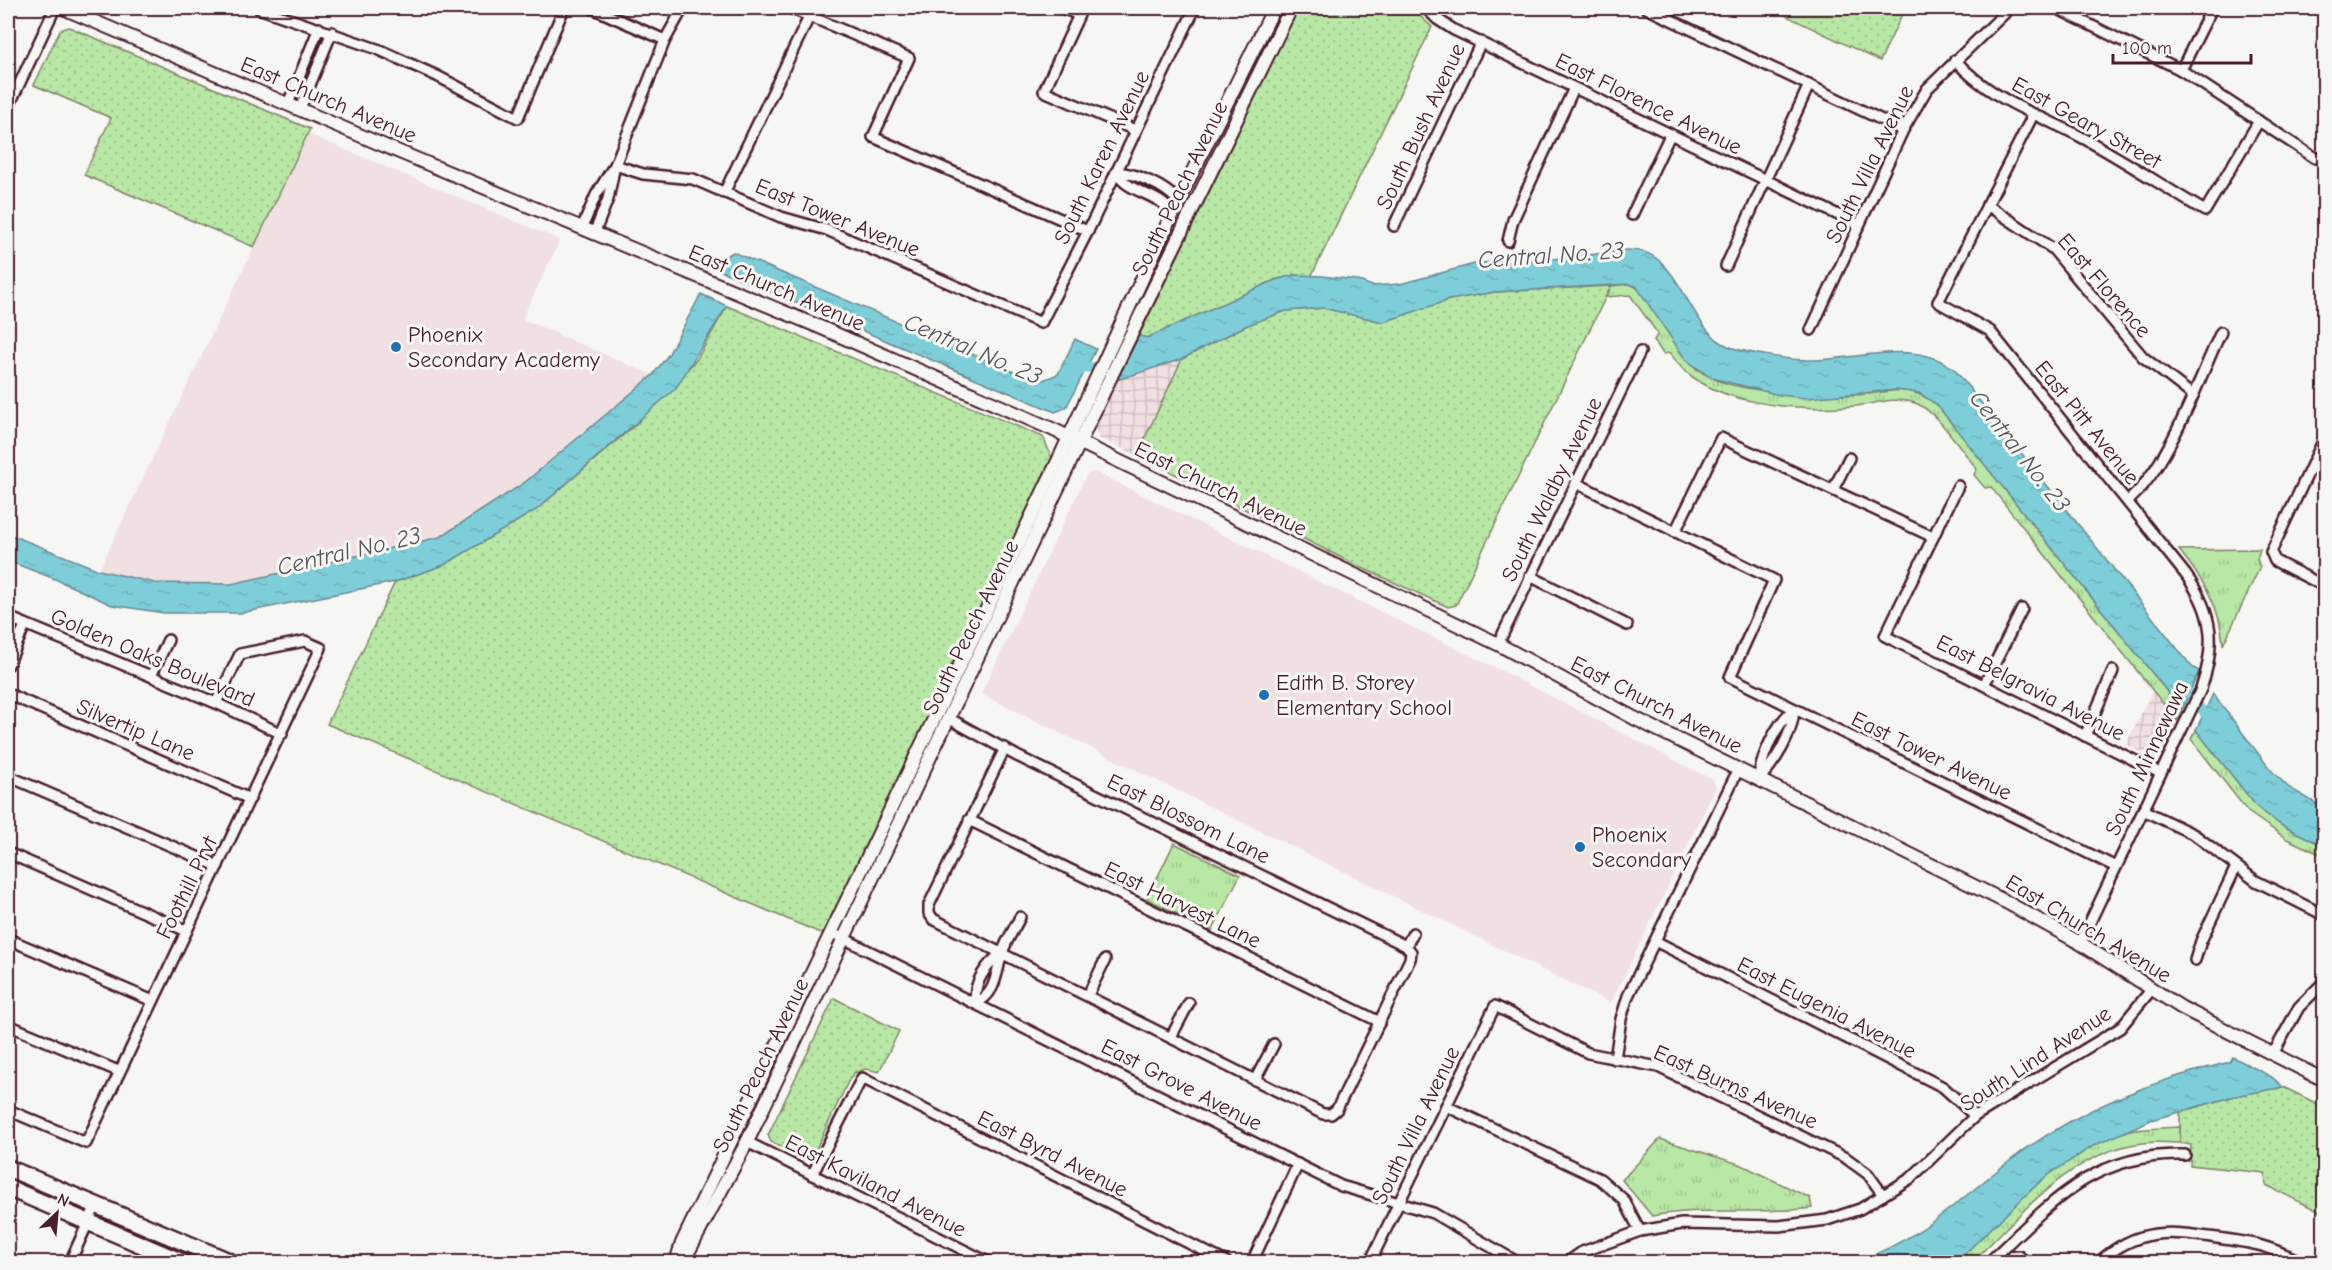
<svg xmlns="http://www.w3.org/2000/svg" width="2332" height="1270" viewBox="0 0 2332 1270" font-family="'Comic Neue',sans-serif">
<defs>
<pattern id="industrial-grid" width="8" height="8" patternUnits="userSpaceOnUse" patternTransform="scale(1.5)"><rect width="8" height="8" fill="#f1e0e2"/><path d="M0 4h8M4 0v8" fill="none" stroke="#d0c0c2"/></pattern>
<pattern id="grass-dots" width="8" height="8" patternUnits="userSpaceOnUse" patternTransform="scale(1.5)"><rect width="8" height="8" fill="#b8e7a6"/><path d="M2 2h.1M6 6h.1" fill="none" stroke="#a0c68f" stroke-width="1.8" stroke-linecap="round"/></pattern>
<pattern id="park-tufts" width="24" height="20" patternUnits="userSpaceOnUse" patternTransform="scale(1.5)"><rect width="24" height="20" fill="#b8e7a6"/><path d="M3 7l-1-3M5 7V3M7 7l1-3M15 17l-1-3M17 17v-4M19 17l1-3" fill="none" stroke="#a0c68f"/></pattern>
<pattern id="water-ripples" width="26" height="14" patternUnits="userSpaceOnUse" patternTransform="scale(1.5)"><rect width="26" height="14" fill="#7eced9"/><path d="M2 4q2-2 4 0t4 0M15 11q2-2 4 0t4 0" fill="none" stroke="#6eb0ba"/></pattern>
</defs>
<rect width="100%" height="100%" fill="#f6f6f2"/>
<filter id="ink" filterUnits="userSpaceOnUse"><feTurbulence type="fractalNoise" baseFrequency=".0167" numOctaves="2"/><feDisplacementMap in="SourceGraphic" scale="12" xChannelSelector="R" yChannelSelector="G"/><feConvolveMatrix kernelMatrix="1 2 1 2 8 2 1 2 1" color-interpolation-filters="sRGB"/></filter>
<g filter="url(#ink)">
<g fill="#f1e0e2">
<polygon points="308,134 560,240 522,319 653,375 524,483 440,537 231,584 155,583 99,570"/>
<polygon points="1095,472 1504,672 1713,780 1716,787 1611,1003 981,694 1087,474"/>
</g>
<g fill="url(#industrial-grid)">
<polygon points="1182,359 1137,455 1099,438 1094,427 1117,380"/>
<polygon points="2153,689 2177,721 2161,756 2154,758 2126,745"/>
</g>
<g fill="url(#grass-dots)" stroke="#818368" stroke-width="1.5">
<polygon points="1299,8 1411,8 1432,27 1311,277 1294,275 1275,280 1147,338 1139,336"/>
<polygon points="1770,8 1905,8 1880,61"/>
<polygon points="69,27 310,129 254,247 84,175 111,118 34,85 60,30"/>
<polygon points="1611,286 1456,605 1448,607 1356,565 1137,455 1182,359 1245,326 1286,311 1323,308 1383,322 1449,300 1495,292"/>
<polygon points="727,306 1043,437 1052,458 825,935 327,724 395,582 444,565 536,510 635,425 697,359"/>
<polygon points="834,998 899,1031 879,1072 866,1069 854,1073 849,1080 812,1157 805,1159 771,1142 768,1135"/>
<polygon points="2283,1087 2324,1107 2324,1214 2266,1185 2265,1173 2190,1165 2191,1145 2180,1143 2180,1112 2235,1096"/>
</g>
<g fill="url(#park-tufts)" stroke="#818368" stroke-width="1.5">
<path d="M1629,284c25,7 40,57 57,75 6,7 18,15 26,19 31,15 105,17 141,17 36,0 49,-15 83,9l246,306 -5,11 -186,-234 -6,1 -11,-13 3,-6c-14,-17 -42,-60 -62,-66 -19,-7 -41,1 -60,3 -56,5 -152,1 -185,-53l-7,1 -9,-14 4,-6 -28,-39 -24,2 5,-11z"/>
<path d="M2260,549l-3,10 3,8 -37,78c-2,-39 -20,-65 -44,-95z"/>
<polygon points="2196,730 2257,807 2281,825 2324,846 2324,856 2287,839 2248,812 2191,739"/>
<polygon points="1174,843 1240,875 1212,931 1147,899"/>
<path d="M2180,1127v16c-12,0 -25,-2 -37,0 -72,8 -122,72 -171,119h-16c46,-44 101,-110 165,-129 19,-5 40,-5 59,-6z"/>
<path d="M1660,1139l82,26 68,33 2,10c-53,7 -107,-2 -160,8l-30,-36z"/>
</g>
<g fill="url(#water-ripples)" stroke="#698893" stroke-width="1.5">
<path d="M1626,250c6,0 13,0 18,2 39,13 47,79 84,94 16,7 63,14 81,14 48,1 105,-23 146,10l237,297 7,4 -17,39 -246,-306 -17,-11 -23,-3 -90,8 -27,-3 -67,-17 -26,-18 -50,-74 -7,-2 -134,8 -46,8 -66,22 -60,-14 -37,3 -41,15 -63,33 -65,21 22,-44 8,2 128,-58 19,-5 28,1 34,4 16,6 28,-2 78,-21 89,-5z"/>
<polygon points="733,252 1038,382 1058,374 1075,339 1096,349 1066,408 1055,412 709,266"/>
<polygon points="701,294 727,306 676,388 536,510 444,565 395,582 241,613 164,613 112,605 55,579 8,561 9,534 99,570 155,583 231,584 440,537 524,483 653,375 668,355"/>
<polygon points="2213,694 2270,769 2288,787 2324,808 2324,846 2281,825 2257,807 2196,730"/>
<path d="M2233,1057l39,20 11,10 -48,9 -84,24 -58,26 -48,31 -89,85h-100c66,-24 98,-58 151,-99 66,-52 142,-82 223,-101z"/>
</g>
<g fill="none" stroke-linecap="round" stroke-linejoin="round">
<g stroke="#7eced9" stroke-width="9">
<polyline points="1076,374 1083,369 1123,360"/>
<polyline points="2183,685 2211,722"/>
</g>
<g stroke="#4a1f2b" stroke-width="14">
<g id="minor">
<polyline points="258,8 377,49 437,76 518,118 564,8"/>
<polyline points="592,8 665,40"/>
<polyline points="790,8 909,58 873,137 1088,231"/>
<polyline points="1062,8 1079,15 1044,91 1135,130"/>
<polyline points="1426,8 1437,19 1454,30 1859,225"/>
<polyline points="1646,8 1903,130"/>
<polyline points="2056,8 2181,70 2315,158"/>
<path d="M1955,60c37,41 81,53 128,78 41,22 81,49 122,73l54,-90"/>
<polyline points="2181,70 2212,8"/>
<polyline points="288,104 319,28"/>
<polyline points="8,108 55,8"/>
<polyline points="300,109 332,32"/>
<path d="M2033,115l-95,187 52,29 196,244c28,39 30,70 15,114l-121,254"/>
<polyline points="615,165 643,174 693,179 781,217 827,230 1041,323 1088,231 1195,8"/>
<path d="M1116,172c13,23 44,20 56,42"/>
<path d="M1116,172c20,1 49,14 62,29"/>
<polyline points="724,193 810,15"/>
<polyline points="1987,205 2053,249 2143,357 2191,394"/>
<polyline points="1632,215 1670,135"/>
<polyline points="1394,226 1481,42"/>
<polyline points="582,228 596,195 612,169"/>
<polyline points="594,234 608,199 615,165 665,40 683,8"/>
<polyline points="1508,241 1513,220 1574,88"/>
<polyline points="1726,266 1809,85"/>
<polyline points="1811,330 1903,130 1927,89 2010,8"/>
<polyline points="2324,439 2271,552 2275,561 2324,586"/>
<polyline points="1576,483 1774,580 1730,677 2116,867"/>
<polyline points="1958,486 1885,636 2160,773"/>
<polyline points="1833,490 1849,458"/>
<path d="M2128,501c41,-35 69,-118 93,-169"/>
<polyline points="1675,532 1721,438 1933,537"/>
<polyline points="1530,576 1627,625"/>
<polyline points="8,617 216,703 282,734"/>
<polyline points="1498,644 1640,352"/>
<polyline points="8,665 25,625"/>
<polyline points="151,676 168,640"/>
<polyline points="1984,685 2022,609"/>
<polyline points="8,694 250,799"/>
<polyline points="950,719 1017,756 1406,946 1411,952 1410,959 1337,1109 1331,1114 1323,1114 933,919 929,913 929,905 1005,748"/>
<polyline points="2085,736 2113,671"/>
<polyline points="8,776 218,866"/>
<path d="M1758,780c18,-18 35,-46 36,-71"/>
<path d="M1758,780c4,-25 17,-55 36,-71"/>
<polyline points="2143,810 2195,835 2256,881 2324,915"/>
<polyline points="969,820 1380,1022"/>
<polyline points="8,853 187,931"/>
<polyline points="839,936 1341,1186 1433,1213 1517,1262"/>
<polyline points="8,939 153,1001"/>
<polyline points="1655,941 1943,1087 1975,1116"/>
<polyline points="1406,946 1413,933"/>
<path d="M1002,953c-15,11 -30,30 -26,50 22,-10 20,-34 27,-52 4,-12 12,-23 17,-34"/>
<polyline points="2195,960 2201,941 2236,867"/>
<polyline points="1088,995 1105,960"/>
<polyline points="8,1025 118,1071"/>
<polyline points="1171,1037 1189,1003"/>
<polyline points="2273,1054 2299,1007 2324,982"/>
<polyline points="1615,1059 1621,1019 1628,996 1738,770"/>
<polyline points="1255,1080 1274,1044"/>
<polyline points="1446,1106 1600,1179 1624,1200 1640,1231"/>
<polyline points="8,1110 86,1143 321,648 305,641 240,654 216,703"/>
<polyline points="747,1142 988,1262"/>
<polyline points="812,1175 862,1078 1226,1262"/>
<polyline points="70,1262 96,1205"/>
<polyline points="1252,1262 1298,1164"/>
<polyline points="1370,1262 1495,1006 1588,1053 1658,1067 1846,1158 1868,1174 1883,1195"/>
<polyline points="1568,1262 1582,1252 1640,1231 1682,1224 1779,1226 1827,1220 1860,1209 1911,1178 1975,1116 2120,1028 2151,990"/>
<path d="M1989,1262c61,-58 104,-110 196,-107"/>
<polyline points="2012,1262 2013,1256 2019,1256 2025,1262"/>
<path d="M2099,1262c39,-35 70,-31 118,-24 37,5 50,7 85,24"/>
</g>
</g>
<g stroke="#4a1f2b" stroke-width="16">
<g id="tertiary">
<polyline points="63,8 385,146 822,328 1052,429 1498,644 1634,718 2006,902 2080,943 2182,1008 2324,1080"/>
<polyline points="676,1262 682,1243 1059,459 1178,201 1274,8"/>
<polyline points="683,1262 747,1142 1124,349 1291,8"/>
</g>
</g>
<g stroke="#4a1f2b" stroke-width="20">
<g id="primary">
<polyline points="8,1168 231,1262"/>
<polyline points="8,1188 182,1262"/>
</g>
</g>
<use href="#minor" stroke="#f6f6f2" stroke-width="9"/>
<use href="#tertiary" stroke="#f6f6f2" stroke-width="12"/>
<use href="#primary" stroke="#f6f6f2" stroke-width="15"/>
</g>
</g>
<g fill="#1f6fb2" stroke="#f6f6f2" stroke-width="2">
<circle cx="396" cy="347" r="6"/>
<circle cx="1264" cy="695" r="6"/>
<circle cx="1580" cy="847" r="6"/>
</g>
<g text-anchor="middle" stroke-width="6" stroke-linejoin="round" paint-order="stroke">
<g font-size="22" fill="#4a1f2b" stroke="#f6f6f2">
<text transform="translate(329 99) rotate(23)" y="8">East Church Avenue</text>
<text transform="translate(1649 103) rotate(26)" y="8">East Florence Avenue</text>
<text transform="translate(2087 122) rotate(29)" y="8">East Geary Street</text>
<text transform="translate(1420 126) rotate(-65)" y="8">South Bush Avenue</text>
<text transform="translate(1101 157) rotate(-64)" y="8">South Karen Avenue</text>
<text transform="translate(1869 164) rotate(-64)" y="8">South Villa Avenue</text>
<text transform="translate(1179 188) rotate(-64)" y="8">South Peach Avenue</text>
<text transform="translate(838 217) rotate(22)" y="8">East Tower Avenue</text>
<text transform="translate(2105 285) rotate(49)" y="8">East Florence</text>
<text transform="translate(777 287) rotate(23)" y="8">East Church Avenue</text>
<text transform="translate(2088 422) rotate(51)" y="8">East Pitt Avenue</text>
<text transform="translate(1221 488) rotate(26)" y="8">East Church Avenue</text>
<text transform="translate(1551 489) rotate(-64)" y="8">South Waldby Avenue</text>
<text transform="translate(970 627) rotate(-64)" y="8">South Peach Avenue</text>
<text transform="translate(153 657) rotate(23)" y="8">Golden Oaks Boulevard</text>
<text transform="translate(2031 687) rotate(27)" y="8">East Belgravia Avenue</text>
<text transform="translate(1657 704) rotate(27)" y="8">East Church Avenue</text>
<text transform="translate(136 729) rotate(23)" y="8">Silvertip Lane</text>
<text transform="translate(1932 755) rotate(26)" y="8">East Tower Avenue</text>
<text transform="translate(2146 758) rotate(-65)" y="8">South Minnewawa</text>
<text transform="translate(1189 818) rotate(26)" y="8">East Blossom Lane</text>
<text transform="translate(186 887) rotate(-64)" y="8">Foothill Prvt</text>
<text transform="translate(1183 904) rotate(26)" y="8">East Harvest Lane</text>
<text transform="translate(2089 928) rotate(31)" y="8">East Church Avenue</text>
<text transform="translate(1827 1007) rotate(27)" y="8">East Eugenia Avenue</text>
<text transform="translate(2035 1058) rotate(-33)" y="8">South Lind Avenue</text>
<text transform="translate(760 1065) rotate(-64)" y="8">South Peach Avenue</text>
<text transform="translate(1182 1084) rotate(27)" y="8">East Grove Avenue</text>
<text transform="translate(1736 1086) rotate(24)" y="8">East Burns Avenue</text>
<text transform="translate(1415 1125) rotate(-64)" y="8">South Villa Avenue</text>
<text transform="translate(1053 1153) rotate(27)" y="8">East Byrd Avenue</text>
<text transform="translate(876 1185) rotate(27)" y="8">East Kaviland Avenue</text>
</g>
<g font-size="22" fill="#4a1f2b" stroke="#f6f6f2" text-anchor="start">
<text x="408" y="342">Phoenix<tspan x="408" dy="25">Secondary Academy</tspan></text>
<text x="1276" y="690">Edith B. Storey<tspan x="1276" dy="25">Elementary School</tspan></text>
<text x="1592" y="842">Phoenix<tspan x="1592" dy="25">Secondary</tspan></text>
</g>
<g font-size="24" font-style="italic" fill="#5a545f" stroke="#f6f6f2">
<text transform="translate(1551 255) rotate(-4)" y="8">Central No. 23</text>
<text transform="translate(973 349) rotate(23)" y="8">Central No. 23</text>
<text transform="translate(2020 451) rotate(52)" y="8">Central No. 23</text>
<text transform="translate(349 551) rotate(-13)" y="8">Central No. 23</text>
</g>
</g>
<rect width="2332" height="1270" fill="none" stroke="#f6f6f2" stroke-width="30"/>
<rect x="15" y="15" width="2302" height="1240" fill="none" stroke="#4a1f2b" stroke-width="2" filter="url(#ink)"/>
<g transform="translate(57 1213) rotate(26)" stroke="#f6f6f2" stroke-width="4.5" paint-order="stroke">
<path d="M0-4.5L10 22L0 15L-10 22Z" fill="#4a1f2b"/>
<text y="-9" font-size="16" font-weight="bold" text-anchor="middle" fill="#4a1f2b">N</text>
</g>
<path d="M2113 54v9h138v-9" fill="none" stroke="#4a1f2b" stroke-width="3"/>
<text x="2122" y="54" font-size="18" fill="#4a1f2b" stroke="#f6f6f2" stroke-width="4.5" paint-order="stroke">100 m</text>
</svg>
